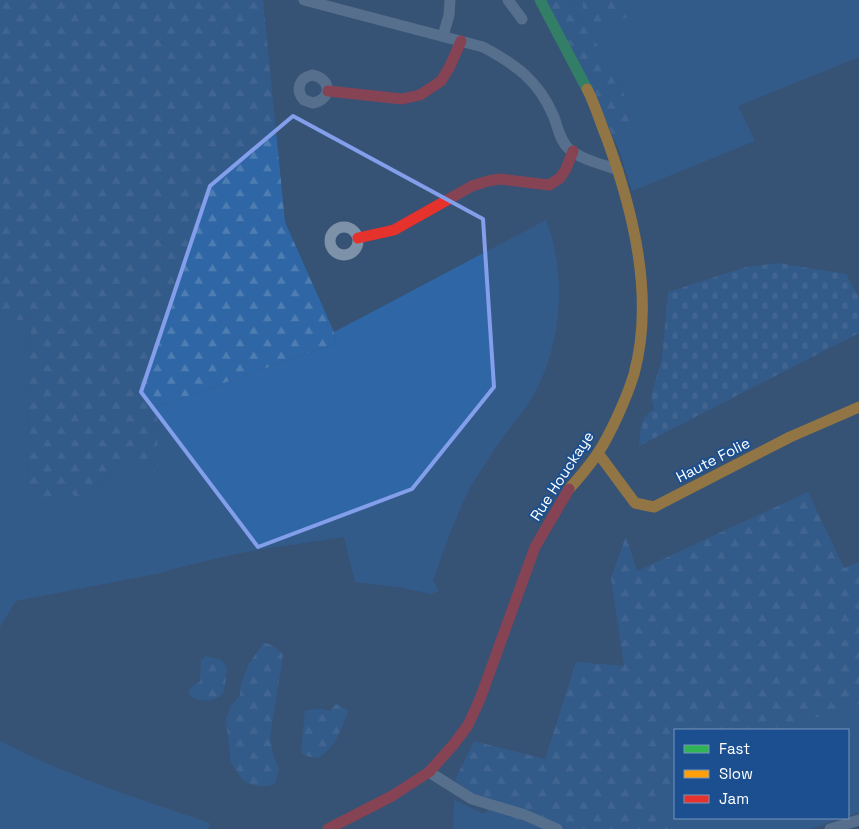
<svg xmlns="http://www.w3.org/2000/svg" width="859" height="829" viewBox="0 0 859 829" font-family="'Space Grotesk',sans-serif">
<defs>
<pattern id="forest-firs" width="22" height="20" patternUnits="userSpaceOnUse" patternTransform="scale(1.25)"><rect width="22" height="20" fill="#2f66a5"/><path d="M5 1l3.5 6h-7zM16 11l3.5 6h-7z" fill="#4e7db2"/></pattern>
<pattern id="cemetery-stones" width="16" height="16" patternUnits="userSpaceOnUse" patternTransform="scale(1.25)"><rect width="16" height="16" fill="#2f66a5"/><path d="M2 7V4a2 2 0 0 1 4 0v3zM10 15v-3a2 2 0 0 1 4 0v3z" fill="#4e7db2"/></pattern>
</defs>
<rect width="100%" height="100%" fill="#365274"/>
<g fill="#2f66a5">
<polygon points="567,0 582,0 585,25"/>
<polygon points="636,0 859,0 859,57 738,106 755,141 632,191 617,144 634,136 622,85 592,36 611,22 633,16"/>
<path d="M546,220c22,57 16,132 -18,184 -7,11 -17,22 -25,33 -11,15 -21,32 -31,48 -17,30 -27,63 -39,95l6,11 -8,3 -33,-7 -43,-5 -11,-45c-34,6 -69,9 -103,16 -25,5 -50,12 -75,18v1l-150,29 -16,26v-305l31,-3 -4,172 34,-7 22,19 43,-48 32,11 -1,-59 179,-64 -2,-11z"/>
<polygon points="859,704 859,812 848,816 848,730 782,730 793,725"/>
<path d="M0,741c67,35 139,58 210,82l-2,6h-208z"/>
<polygon points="675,782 675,818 841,818 810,829 669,829 653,792"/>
<polygon points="454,800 484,814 490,808 537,829 453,829"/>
</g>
<g fill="url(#forest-firs)">
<polygon points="0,0 263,0 285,222 334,332 336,343 157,407 158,466 126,455 83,503 61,485 43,505 27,491 31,319 0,322"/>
<polygon points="543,0 567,0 584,24 582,0 636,0 633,16 611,22 592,36 622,85 634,136 617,144"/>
<polygon points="808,492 844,568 859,562 859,704 793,725 782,730 675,730 675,782 654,792 669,829 537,829 490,808 455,780 474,741 545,759 576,662 624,666 611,578 626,536 637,571"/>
<path d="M264,643c8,1 14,6 19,12l-13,82 3,17 6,15 -4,14 -6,3h-12l-12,-4 -3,-3 -11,-17 -4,-32 -1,-11 5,-13 9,-11 1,-11 8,-21z"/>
<path d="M206,656l15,4 6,7c-1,7 -1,17 -3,24 -8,19 -57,6 -24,-9l1,-22z"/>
<path d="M336,704l12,6c-5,18 -14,39 -30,48l-12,-2 -5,-3 4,-43 17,-1 8,2z"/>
</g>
<path fill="url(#cemetery-stones)" d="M778,263l68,11 13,24v35l-220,113c2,-17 0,-27 15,-37l-3,-13 11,-37 6,-67 78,-25z"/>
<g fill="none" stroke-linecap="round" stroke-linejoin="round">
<g stroke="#7d92a8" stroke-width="11">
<path d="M304,0l179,47c32,17 55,33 70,68 5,11 6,25 16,34 13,11 33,15 49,21"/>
<polyline points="508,0 522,19"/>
<polyline points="443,36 449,15 450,0"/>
<path d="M312,75c19,3 21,24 1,28l-9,-3c-9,-10 -5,-22 8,-25z"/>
<circle cx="344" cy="241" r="14"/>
<polyline points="429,772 472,799 525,815 557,829"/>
<polyline points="830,829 859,820"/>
</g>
<polyline stroke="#30b455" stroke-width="11" points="540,0 587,89"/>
<g stroke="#ff9f0a" stroke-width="11">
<polyline points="598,453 635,503 654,507 790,437 859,407"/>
<path d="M569,489c10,-11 20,-23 29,-36 13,-20 29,-56 36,-79 21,-77 -1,-163 -27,-235 -7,-17 -12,-35 -20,-50"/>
</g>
<g stroke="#e5322d" stroke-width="11">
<polyline points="328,91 402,99 420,95 441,81 450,66 461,41"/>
<polyline points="358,238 394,230 472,186 488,181 500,179 549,185 560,178 566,169 573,151"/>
<polyline points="328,829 392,796 429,772 454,744 468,725 480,699 535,547 569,489"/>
</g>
</g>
<path d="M0 0H859V829H0ZM293,116l190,103 11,168 -82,102 -154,58 -117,-155 69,-206z" fill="#365274" fill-opacity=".55" fill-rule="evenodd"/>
<path fill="none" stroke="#839eea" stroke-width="4" stroke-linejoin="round" d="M293,116l190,103 11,168 -82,102 -154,58 -117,-155 69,-206z"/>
<g text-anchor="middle" stroke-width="4" stroke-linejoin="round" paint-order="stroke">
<g font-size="15" fill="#fff" stroke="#1b4f8f">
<text transform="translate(713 460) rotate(-27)" y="5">Haute Folie</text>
<text transform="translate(562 476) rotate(-57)" y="5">Rue Houckaye</text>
</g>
</g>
<rect x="674" y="729" width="175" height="90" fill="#1b4f8f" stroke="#7695bc"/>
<rect x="684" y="745" width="25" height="8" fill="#30b455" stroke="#7695bc"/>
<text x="719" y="754" font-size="15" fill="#ffffff">Fast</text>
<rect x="684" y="770" width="25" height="8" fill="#ff9f0a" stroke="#7695bc"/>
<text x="719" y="779" font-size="15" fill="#ffffff">Slow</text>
<rect x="684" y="795" width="25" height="8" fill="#e5322d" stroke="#7695bc"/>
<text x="719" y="804" font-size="15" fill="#ffffff">Jam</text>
</svg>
